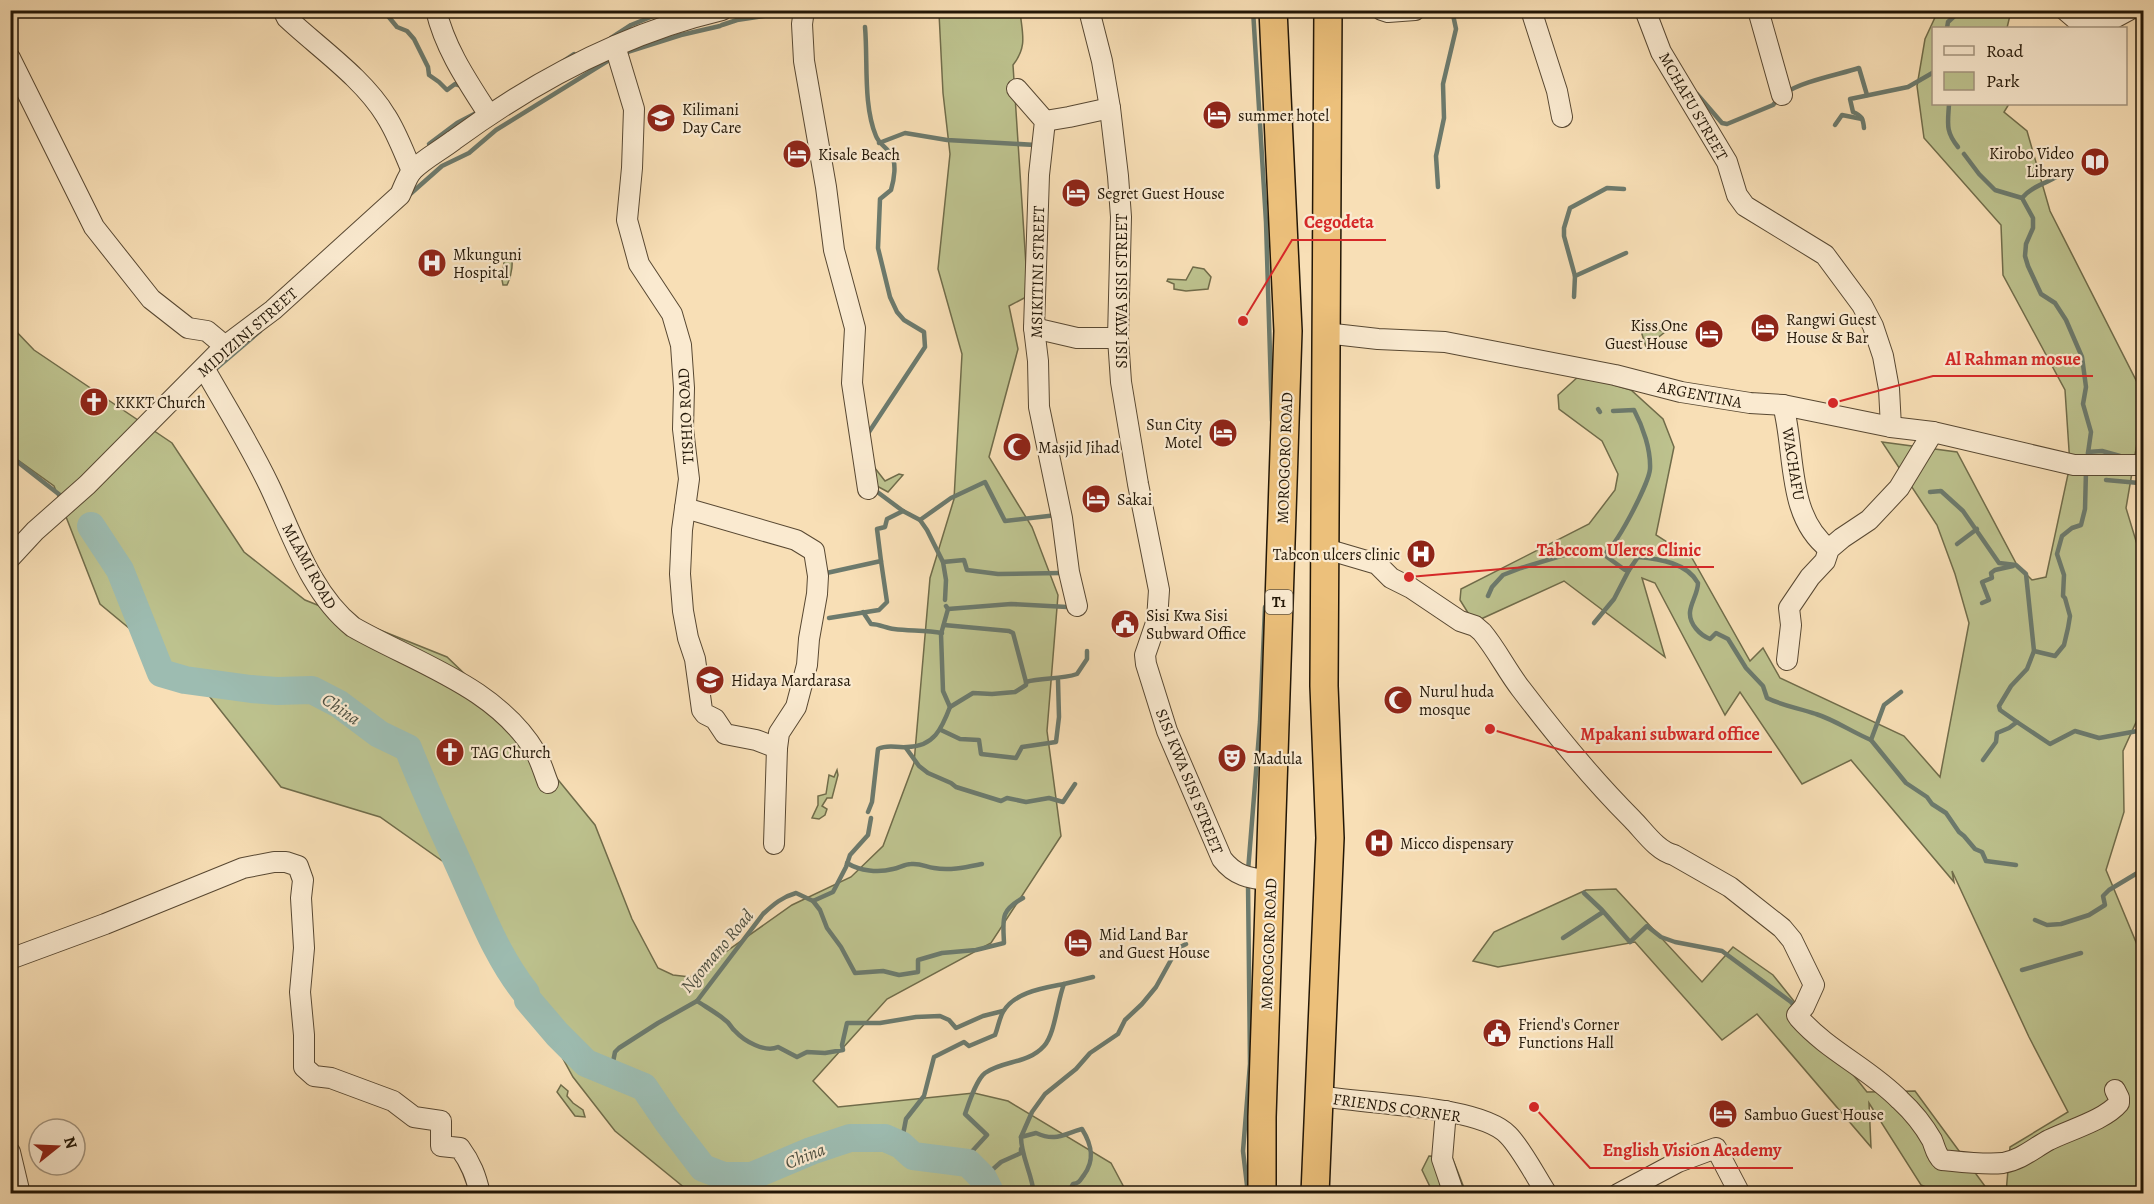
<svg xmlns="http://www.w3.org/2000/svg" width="2154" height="1204" viewBox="0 0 2154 1204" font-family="Alegreya,serif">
<rect width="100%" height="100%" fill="#f8dfb6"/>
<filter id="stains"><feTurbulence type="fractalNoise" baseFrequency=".00333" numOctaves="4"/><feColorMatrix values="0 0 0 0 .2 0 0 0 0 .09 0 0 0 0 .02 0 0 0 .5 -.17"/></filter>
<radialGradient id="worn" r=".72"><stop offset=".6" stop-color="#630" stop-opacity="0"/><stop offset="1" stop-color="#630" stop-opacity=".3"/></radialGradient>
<g fill="#bdc28e" stroke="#706c4a" stroke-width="1.5">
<path d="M930,11h90c2,22 8,35 -7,54l15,231 -19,10 9,43 -29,108 43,70 26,68 -11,136 14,105 -70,107 -104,56 -74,82 25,26 136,-14 34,8 103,62 16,30h-436l-76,-62 -42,-54 -111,-202 -82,-58 -99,-30 -75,-95 -106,-88 -46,-118 -43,-31 -1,-130 24,25 138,93 72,109 61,48 142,57 50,48 98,120 37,94 26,49 15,7 17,2 102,-72 59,-28 32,-31 31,-83 16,-185 24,-79 8,-145 -24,-85 12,-115 -7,-61 -4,-80z"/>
<polygon points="1938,11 2011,11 2007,28 1934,28 1934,104 2009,104 2004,112 2027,131 2050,211 2143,394 2143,408 2126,508 2143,564 2143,707 2123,751 2124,812 2106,870 2143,959 2143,1193 2006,1193 2010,1147 2068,1112 2029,1037 1952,871 1954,882 1851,760 1802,784 1740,692 1725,715 1655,583 1642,578 1665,657 1564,581 1481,619 1498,661 1460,600 1461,589 1589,524 1615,490 1618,474 1602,441 1559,409 1558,395 1580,375 1631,390 1663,419 1674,447 1656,535 1692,558 1750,661 1763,648 1780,678 1904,736 1940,777 1969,623 1955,574 1937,525 1882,442 1957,452 2017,565 2032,580 2046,577 2070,465 2065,390 2003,275 2001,225 1924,138 1917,86 1925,39"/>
<path d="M510,251c4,10 2,24 -3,34h-4l-1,-5 3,-27z"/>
<polygon points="1193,267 1204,269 1211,277 1208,289 1186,291 1174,289 1174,284 1167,281 1168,279 1186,280"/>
<polygon points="1653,328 1665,332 1646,347 1641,331"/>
<polygon points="871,463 885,481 899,474 903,475 888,492 875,485"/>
<polygon points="837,770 838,775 832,798 827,798 822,806 827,809 825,815 819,819 812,818 818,805 818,796 826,794 829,775 834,777"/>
<polygon points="1616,889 1702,982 1733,947 1773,975 1867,1092 1915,1091 1990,1193 1940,1193 1921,1185 1869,1103 1871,1147 1757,1014 1722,1040 1635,942 1498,967 1473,961 1494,932 1586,890"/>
<polygon points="561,1085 568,1091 567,1096 573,1103 583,1110 585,1117 575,1116 557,1092"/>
<polygon points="1429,1156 1452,1157 1466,1193 1433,1193 1422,1170"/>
</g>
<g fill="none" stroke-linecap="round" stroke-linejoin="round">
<g stroke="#6c7a6d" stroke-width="4.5">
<polyline points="383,10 397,27 407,31 414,39 428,67 429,75 439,82 447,90 455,84 462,86"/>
<polyline points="1253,10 1266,222 1272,421"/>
<polyline points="722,25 737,20 790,12"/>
<path d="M865,27c3,34 -2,78 11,109 3,8 10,11 15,18 6,9 3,26 0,36l-11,9 -2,49 12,49 7,15 7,8 20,12 1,15 -58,88"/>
<polyline points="1947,28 1948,22 1961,10"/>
<polyline points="611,38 631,25 668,10"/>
<polyline points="621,54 681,35 720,26"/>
<polyline points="562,62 574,54"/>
<path d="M1786,93c13,-11 55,-19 73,-25l8,27"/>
<polyline points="1697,94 1722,123 1727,124 1773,105 1779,98"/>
<path d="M1949,104c-1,19 -4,27 9,43"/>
<polyline points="1835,125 1842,115 1862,119"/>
<path d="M1864,128c-1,-10 -2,-12 -11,-16l-3,-13 58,-12 26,-15"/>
<polyline points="879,143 905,133 947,140 1036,145"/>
<polyline points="429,144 457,123 480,111"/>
<polyline points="1964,154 1979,174 1995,190 2022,198 2033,218 2033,228 2026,244 2025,256 2028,266 2041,294 2055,303 2066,320 2082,357 2086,387 2083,404 2091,432 2087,460"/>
<polyline points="1438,187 1436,156 1444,118 1443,84 1456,29 1452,10"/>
<polyline points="408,196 442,166 469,153 496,130 614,57"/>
<path d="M2022,198c11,-13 27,-15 41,-25"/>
<polyline points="1575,276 1626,253"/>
<polyline points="1574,297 1575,276 1564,236 1564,228 1570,208 1607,188 1624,189"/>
<polyline points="212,372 260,331"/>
<polyline points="1598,409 1600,412"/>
<path d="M1613,411l21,-1c9,17 17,40 16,59 -1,14 -35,81 -47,85l22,16h4l9,-13c22,2 49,6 60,26 0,10 -7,19 -8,29 -1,12 10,23 20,27l6,-6 12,6 18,29 17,18 4,12c16,8 32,10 49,16 19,6 36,18 55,26"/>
<polyline points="2088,452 2102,451 2120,456"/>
<polyline points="10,456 65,499"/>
<polyline points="2106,480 2139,483 2144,489"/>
<polyline points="872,488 903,511 920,520 927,530 943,562 946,580 945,600"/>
<polyline points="1930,492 1941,491 1963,511 1999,563 2016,565 2026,574 2034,651"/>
<polyline points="920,520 951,498 985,482 1005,521 1057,515"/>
<polyline points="1957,544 1977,529"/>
<polyline points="943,562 964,560 967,570 998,574 1061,573"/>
<polyline points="822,574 881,561 877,529 885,527 887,519 903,511"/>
<polyline points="1488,596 1492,587 1503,575 1521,568 1584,549 1603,554"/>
<polyline points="1982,603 1989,600 1982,582 1992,578 1991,573 1995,570 2013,566"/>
<polyline points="948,609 1011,604 1067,607"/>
<path d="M863,612l8,12c8,0 15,4 23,5 16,2 32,1 48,4"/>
<polyline points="829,618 879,610 887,602 881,561"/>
<polyline points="1594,623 1614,599 1629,570"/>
<path d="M944,625l65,6 4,2 13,49c16,-5 34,-2 51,-8l10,-15v-8"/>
<polyline points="1901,692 1884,705 1871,740 1906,783 1927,797 1932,804 1946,813 1959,832 1964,836 1975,849 1982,852 1986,861 2016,865"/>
<polyline points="950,707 973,693 992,694 1015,692 1026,685 1026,682"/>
<polyline points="2017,722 2050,744 2075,731 2099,738 2143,730"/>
<polyline points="941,730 960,739 979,740 981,754 1016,758 1022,747 1056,742 1059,717 1058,680"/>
<polyline points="906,748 919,766 928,773 951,783 956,787 1001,801 1007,798 1026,802 1049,798 1063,802 1075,784"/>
<polyline points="1983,760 1996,742 1997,733 2009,728 2017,722 2000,710 1999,706 2011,686 2027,669 2034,651 2055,656 2064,645 2068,628 2070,616 2065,598 2063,596 2064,575 2057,554 2062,536 2072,528 2081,525 2085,509 2086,471"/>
<path d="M868,812l4,-10 6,-53c10,-5 18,-1 29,-2 27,0 35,-19 43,-40l-7,-16 -2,-57 7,-25 -2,-3"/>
<path d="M847,863c13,8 31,10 46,6 6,-1 12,-5 18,-5 10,-1 15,3 23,4 16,3 33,-1 48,-4"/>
<polyline points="1248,871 1260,722 1265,607"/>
<polyline points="1584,893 1602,910 1630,942 1647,926 1661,937 1675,942 1722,951 1791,1002 1797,1009"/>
<path d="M813,901l7,9 7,18 14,19 14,26 28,-2 16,4 19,-3v-12l24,-7 34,-3 28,-7c-1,-25 -4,-32 19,-45"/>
<polyline points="2035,920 2047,925 2061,924 2089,915 2105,905 2103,896 2109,890 2139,872"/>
<polyline points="1563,938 1603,912"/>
<polyline points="2022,970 2081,953"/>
<path d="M697,1001c9,6 20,12 28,19 5,3 6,8 10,11 9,10 30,22 43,16l19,10 10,-5 18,1 18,-3 -1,-5 5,-22h33l36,-6 24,-1 9,4 7,8 27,-12 20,-5"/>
<path d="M611,1072l4,-20 4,-4 39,-25 39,-22 66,-87c11,-10 19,-17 33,-21l17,8 20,-9 13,-25 4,-12 18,-20 3,-17"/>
<polyline points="1021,1137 1032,1112 1045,1094 1076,1069 1090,1053 1118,1034 1125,1020 1142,1004 1156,987 1177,949 1186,944"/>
<polyline points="2141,1138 2144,1138"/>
<path d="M901,1145l5,-26 18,-23 10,-39 30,-15 5,4 26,-11c3,-7 4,-16 8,-23 11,-20 41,-24 61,-28"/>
<path d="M968,1163l-2,-5 21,-23 -22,-21c4,-11 11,-34 20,-41 19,-13 43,-9 59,-27 11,-12 13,-44 20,-62l29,-7"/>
<polyline points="983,1178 1001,1162 1021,1153 1021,1149"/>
<path d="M1034,1194c-2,-20 -13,-38 -13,-57l15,-4c20,9 27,1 46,-4 10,16 13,31 2,46 -4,5 -4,8 -11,9l-2,4 -16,6"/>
<polyline points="1248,1194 1243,1151 1250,1064 1248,882"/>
</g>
<g stroke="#9dbcb1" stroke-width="28">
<path d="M91,526l29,44 41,103 24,7 66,9 26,2 35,-1 27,14 40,30 29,14c18,46 39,90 59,135 17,38 33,78 59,110"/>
<polyline points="528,1000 557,1034 586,1063 644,1087 667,1121 703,1168 724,1176 752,1176 811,1151 850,1138 885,1138 901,1145 913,1156 968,1163 983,1178 991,1194"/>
</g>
<g stroke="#584832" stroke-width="22">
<g id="minor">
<path d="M283,10l4,8c32,30 77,61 99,98 11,17 18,37 26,55"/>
<path d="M436,10c9,39 32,72 53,105"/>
<polyline points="804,10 802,24 804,61 826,187 834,250 855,328 852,383 868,489"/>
<path d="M1089,10l13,51 8,47 8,68 3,41 -3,121 3,44 17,102 21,106 -2,30 -12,35 1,9 21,67 55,128c13,17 27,19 48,22"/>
<polyline points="1382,10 1388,12 1415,10"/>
<polyline points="1531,10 1557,91 1562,117"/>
<polyline points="1645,10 1661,52 1727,162 1737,195 1745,206 1825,255 1862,305 1873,326 1883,356 1889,389 1891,427"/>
<polyline points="1758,10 1782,95"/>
<polyline points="2065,10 2086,28"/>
<polyline points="2088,28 2105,23 2129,10"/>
<polyline points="615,46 634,109 632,168 627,220 639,264 672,314 681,345 684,388 683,429 689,479 682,530 680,574 683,611 688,638 695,659 702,710 705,714 715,719 725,734 756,740 777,748"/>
<polyline points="10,58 94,227 151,299 188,328 207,331 225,346"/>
<polyline points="1017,89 1045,121 1039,175 1034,328 1038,361 1039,407 1062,518 1069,572 1077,606"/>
<polyline points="1045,121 1069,117 1110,108"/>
<polyline points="1034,328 1077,338 1118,338"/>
<polyline points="1325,333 1378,339 1445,342 1615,375 1681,392 1750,403 1783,405 1891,427 1933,432 2074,465 2144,465"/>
<path d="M204,368c22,39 46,77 65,117 23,48 41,108 84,142 63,36 144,60 183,126 5,9 8,20 12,30"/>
<path d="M1783,405c13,48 3,111 46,144"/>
<polyline points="685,508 796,540 814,551 818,576 817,594 809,639 807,665 796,707 779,733 777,748 774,844"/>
<path d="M1326,549l51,15 14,14 20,10 49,33 15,5 7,6c15,18 25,39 39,57 35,46 71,90 111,130 12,12 25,32 42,36l56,32 52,41 10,12 22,45 -10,22 -7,8 2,3c29,33 71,51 101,82 12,11 24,26 32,40 3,7 4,15 10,20 20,2 42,5 61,3 18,-3 31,-15 46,-23 20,-10 56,-20 70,-37v-5l-4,-8"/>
<path d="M10,558l25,-27 52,-46 138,-139 48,-36 127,-115c4,-8 7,-19 13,-25 11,-11 28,-20 41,-30 79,-58 171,-107 268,-130"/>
<polyline points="1787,660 1791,625 1789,608 1810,577 1825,561 1829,549 1842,538 1869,520 1899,488 1933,432"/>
<path d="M10,959l95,-35 138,-56 31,-6h12l12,4 5,14 -2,18 3,50 -4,44 4,43v32l10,9 17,2 62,23 21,16 27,4v25l19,2c11,15 16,28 20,46"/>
<path d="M1320,1096c44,8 160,9 188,39 13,13 28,42 39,59"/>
<polyline points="1446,1111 1442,1159 1454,1194"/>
<polyline points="10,1152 20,1194"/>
<polyline points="1618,1194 1678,1162 1716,1148 1740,1194"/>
</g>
</g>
<g stroke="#221606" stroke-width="30">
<g id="highway">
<polyline points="1262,1194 1262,1117 1288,331 1273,10"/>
<polyline points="1315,1194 1330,838 1324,686 1328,10"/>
</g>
</g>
<use href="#minor" stroke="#faead0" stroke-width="20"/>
<use href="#highway" stroke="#ecc07b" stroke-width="27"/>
</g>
<defs>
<g id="hotel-disc" transform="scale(1.5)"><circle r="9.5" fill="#8f2418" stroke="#faead0"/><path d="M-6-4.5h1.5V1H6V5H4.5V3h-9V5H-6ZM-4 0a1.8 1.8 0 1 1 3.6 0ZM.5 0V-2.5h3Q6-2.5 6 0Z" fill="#fff"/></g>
<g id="school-disc" transform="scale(1.5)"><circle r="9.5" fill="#8f2418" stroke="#faead0"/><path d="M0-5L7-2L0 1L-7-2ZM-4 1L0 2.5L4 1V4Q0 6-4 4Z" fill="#fff"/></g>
<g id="library-disc" transform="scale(1.5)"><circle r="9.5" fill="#8f2418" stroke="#faead0"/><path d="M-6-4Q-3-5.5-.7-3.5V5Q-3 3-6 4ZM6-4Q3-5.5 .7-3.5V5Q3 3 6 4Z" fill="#fff"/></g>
<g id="hospital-disc" transform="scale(1.5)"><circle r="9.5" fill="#8f2418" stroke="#faead0"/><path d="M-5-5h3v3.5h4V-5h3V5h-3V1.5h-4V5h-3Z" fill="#fff"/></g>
<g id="church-disc" transform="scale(1.5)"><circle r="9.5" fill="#8f2418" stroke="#faead0"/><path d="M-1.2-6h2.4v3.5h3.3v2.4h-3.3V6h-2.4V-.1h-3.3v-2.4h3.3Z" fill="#fff"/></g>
<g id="mosque-disc" transform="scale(1.5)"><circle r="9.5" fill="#8f2418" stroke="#faead0"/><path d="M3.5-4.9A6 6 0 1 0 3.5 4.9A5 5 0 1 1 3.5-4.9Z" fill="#fff"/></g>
<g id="civic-disc" transform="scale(1.5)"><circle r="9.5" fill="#8f2418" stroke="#faead0"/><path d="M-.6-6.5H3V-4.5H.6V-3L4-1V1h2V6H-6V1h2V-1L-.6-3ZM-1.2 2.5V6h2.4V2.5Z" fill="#fff"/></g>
<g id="theatre-disc" transform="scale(1.5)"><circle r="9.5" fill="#8f2418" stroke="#faead0"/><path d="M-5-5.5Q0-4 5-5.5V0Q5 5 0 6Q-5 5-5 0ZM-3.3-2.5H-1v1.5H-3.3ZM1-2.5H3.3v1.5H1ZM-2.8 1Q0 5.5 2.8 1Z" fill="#fff"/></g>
</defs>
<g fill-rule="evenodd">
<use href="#hotel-disc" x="1217" y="115"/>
<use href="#school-disc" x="661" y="118"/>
<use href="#hotel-disc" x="797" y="154"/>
<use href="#library-disc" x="2095" y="162"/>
<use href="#hotel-disc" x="1076" y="193"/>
<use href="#hospital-disc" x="432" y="263"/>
<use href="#hotel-disc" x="1765" y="328"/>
<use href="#hotel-disc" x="1709" y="334"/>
<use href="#church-disc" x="94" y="402"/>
<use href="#hotel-disc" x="1223" y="433"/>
<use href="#mosque-disc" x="1017" y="447"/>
<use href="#hotel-disc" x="1096" y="499"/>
<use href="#hospital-disc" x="1421" y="554"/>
<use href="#civic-disc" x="1125" y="624"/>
<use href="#school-disc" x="710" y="680"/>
<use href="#mosque-disc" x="1398" y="700"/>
<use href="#church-disc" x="450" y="752"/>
<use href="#theatre-disc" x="1232" y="758"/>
<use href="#hospital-disc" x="1379" y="843"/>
<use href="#hotel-disc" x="1078" y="943"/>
<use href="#civic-disc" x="1497" y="1033"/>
<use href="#hotel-disc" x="1723" y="1114"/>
</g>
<g text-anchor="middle" stroke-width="4.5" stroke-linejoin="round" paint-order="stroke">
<rect fill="#faead0" stroke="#635643" stroke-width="1.5" x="1265.5" y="590" width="27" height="24" rx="4.5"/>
<g font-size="15" font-weight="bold" fill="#221606">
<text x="1279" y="607">T1</text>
</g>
<g font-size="16" fill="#221606" stroke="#faead0">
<text transform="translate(1694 106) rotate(60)" y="6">MCHAFU STREET</text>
<text transform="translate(1037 272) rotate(-89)" y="6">MSIKITINI STREET</text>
<text transform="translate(1121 291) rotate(-90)" y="6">SISI KWA SISI STREET</text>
<text transform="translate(247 332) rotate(-41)" y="6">MIDIZINI STREET</text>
<text transform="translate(1700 394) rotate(11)" y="6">ARGENTINA</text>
<text transform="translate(685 416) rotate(-93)" y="6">TISHIO ROAD</text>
<text transform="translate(1284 458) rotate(-88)" y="6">MOROGORO ROAD</text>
<text transform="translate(1794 464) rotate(81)" y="6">WACHAFU</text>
<text transform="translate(310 566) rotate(61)" y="6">MLAMI ROAD</text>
<text transform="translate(1190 781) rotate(68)" y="6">SISI KWA SISI STREET</text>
<text transform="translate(1268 944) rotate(-88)" y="6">MOROGORO ROAD</text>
<text transform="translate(1397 1107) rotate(8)" y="6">FRIENDS CORNER</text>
</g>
<g font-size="16" fill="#221606" stroke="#faead0" text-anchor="start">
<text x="682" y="115">Kilimani<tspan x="682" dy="18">Day Care</tspan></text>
<text x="1238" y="121">summer hotel</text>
<text x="2074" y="159" text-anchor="end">Kirobo Video<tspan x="2074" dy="18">Library</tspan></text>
<text x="818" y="160">Kisale Beach</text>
<text x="1097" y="199">Segret Guest House</text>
<text x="453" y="260">Mkunguni<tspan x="453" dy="18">Hospital</tspan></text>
<text x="1786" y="325">Rangwi Guest<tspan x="1786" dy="18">House &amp; Bar</tspan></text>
<text x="1688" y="331" text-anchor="end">Kiss One<tspan x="1688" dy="18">Guest House</tspan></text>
<text x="115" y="408">KKKT Church</text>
<text x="1202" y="430" text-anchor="end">Sun City<tspan x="1202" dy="18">Motel</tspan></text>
<text x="1038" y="453">Masjid Jihad</text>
<text x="1117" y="505">Sakai</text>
<text x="1400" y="560" text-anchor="end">Tabcon ulcers clinic</text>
<text x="1146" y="621">Sisi Kwa Sisi<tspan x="1146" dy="18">Subward Office</tspan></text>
<text x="731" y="686">Hidaya Mardarasa</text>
<text x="1419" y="697">Nurul huda<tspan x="1419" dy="18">mosque</tspan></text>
<text x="471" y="758">TAG Church</text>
<text x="1253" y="764">Madula</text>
<text x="1400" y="849">Micco dispensary</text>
<text x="1099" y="940">Mid Land Bar<tspan x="1099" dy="18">and Guest House</tspan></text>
<text x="1518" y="1030">Friend's Corner<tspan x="1518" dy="18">Functions Hall</tspan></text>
<text x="1744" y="1120">Sambuo Guest House</text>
</g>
<g font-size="18" font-style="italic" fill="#4d5042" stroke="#faead0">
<text transform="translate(341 709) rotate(34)" y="6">China</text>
<text transform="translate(717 951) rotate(-50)" y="6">Ngomano Road</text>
<text transform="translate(805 1156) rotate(-22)" y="6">China</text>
</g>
</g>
<path fill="none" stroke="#d62828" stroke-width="2" d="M1243 321L1292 240H1386M1833 403L1933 376H2093M1409 577L1525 567H1714M1490 729L1568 752H1772M1534 1107L1590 1168H1793"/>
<g fill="#d62828" stroke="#faead0" stroke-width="2">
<circle cx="1243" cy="321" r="6"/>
<circle cx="1833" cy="403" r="6"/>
<circle cx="1409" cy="577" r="6"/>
<circle cx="1490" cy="729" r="6"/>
<circle cx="1534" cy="1107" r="6"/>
</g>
<g font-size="18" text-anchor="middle" font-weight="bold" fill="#d62828" stroke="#faead0" stroke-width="4.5" stroke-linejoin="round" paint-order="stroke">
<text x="1339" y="228">Cegodeta</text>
<text x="2013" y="365">Al Rahman mosue</text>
<text x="1619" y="556">Tabccom Ulercs Clinic</text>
<text x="1670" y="740">Mpakani subward office</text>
<text x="1692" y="1156">English Vision Academy</text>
</g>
<rect width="2154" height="1204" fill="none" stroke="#f8dfb6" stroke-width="36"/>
<rect x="12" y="12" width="2130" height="1180" fill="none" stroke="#221606" stroke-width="3"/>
<rect x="18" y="18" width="2118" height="1168" fill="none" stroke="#221606" stroke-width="1.5"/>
<rect x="1932" y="27" width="195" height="78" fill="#faead0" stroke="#a4957f" stroke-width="1.5"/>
<rect x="1944" y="46" width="30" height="9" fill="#faead0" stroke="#a4957f" stroke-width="1.5"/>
<text x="1986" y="57" font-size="18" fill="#221606">Road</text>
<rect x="1944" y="72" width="30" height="18" fill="#bdc28e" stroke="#a4957f" stroke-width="1.5"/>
<text x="1986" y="87" font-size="18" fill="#221606">Park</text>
<g transform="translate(57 1147) rotate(72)"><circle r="28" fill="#faead0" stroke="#a4957f" stroke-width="1.5"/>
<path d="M0-4.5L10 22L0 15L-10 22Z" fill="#8f2418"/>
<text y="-9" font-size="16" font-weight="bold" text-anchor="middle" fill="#221606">N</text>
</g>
<rect width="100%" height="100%" filter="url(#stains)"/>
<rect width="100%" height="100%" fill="url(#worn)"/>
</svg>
